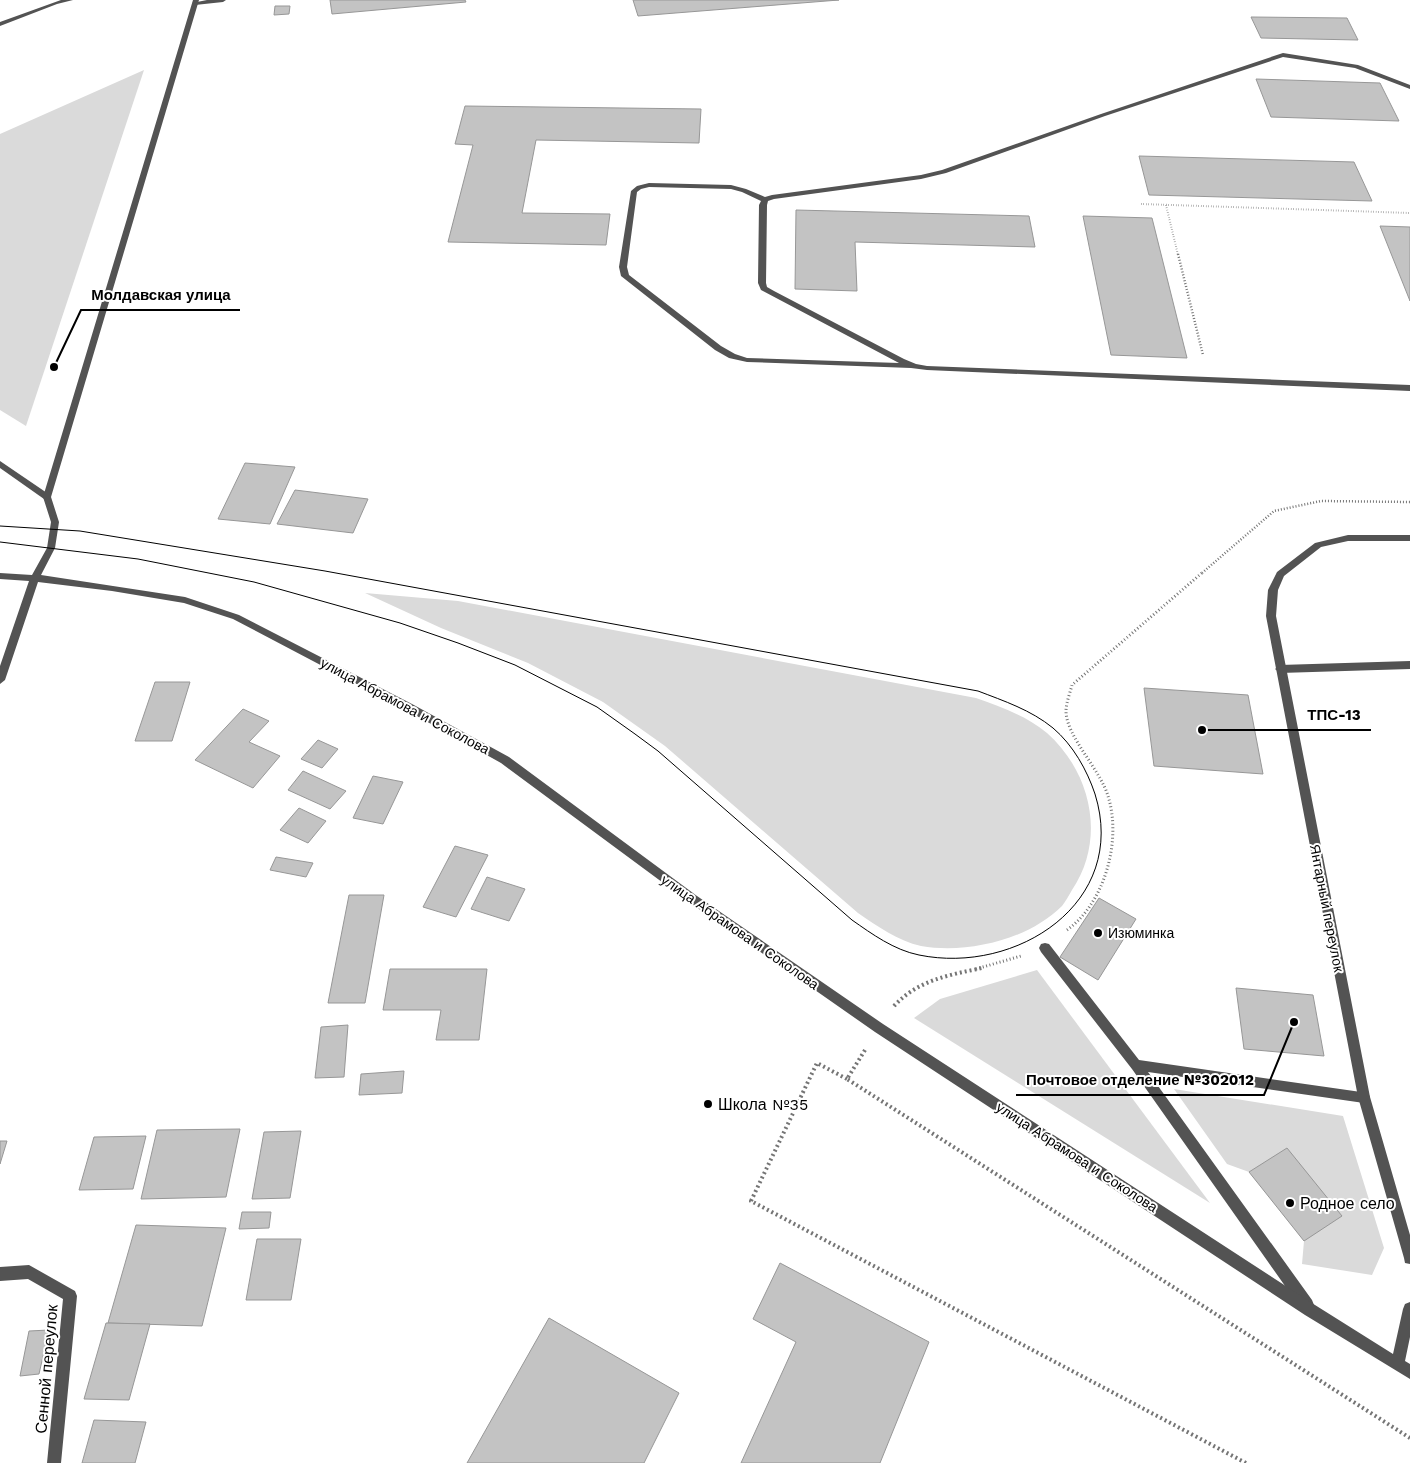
<svg xmlns="http://www.w3.org/2000/svg" width="1410" height="1463" viewBox="0 0 1410 1463" font-family="'Work Sans',sans-serif">
<rect width="100%" height="100%" fill="#fff"/>
<g fill="#dadada">
<polygon points="144,70 26,426 0,410 0,134"/>
<path d="M365,593l93,8 518,97c25,9 51,18 71,35 45,40 59,107 25,157 -3,5 -6,11 -10,16 -34,34 -95,48 -141,40 -23,-5 -44,-20 -63,-33l-193,-167 -62,-44 -75,-39 -87,-35z"/>
<polygon points="1037,970 1210,1203 914,1018 940,999"/>
<polygon points="1174,1089 1343,1116 1384,1248 1372,1275 1302,1264 1304,1241 1249,1172 1227,1164"/>
</g>
<g fill="#c3c3c3" stroke="#979797">
<polygon points="330,0 465,0 466,2 332,14"/>
<polygon points="633,0 839,0 638,16"/>
<polygon points="275,6 290,6 289,14 274,15"/>
<polygon points="1251,17 1347,18 1358,40 1261,38"/>
<polygon points="1256,79 1380,83 1399,121 1271,117"/>
<polygon points="465,106 701,109 699,143 536,140 522,213 610,214 606,245 448,242 473,145 455,144"/>
<polygon points="1139,156 1354,162 1372,201 1149,195"/>
<polygon points="796,210 1029,216 1035,247 855,242 857,291 795,289"/>
<polygon points="1083,216 1152,218 1187,358 1111,355"/>
<polygon points="1380,226 1410,227 1410,301"/>
<polygon points="245,463 295,467 270,524 218,519"/>
<polygon points="295,490 368,499 353,533 277,524"/>
<polygon points="155,682 190,682 172,741 135,741"/>
<polygon points="1144,688 1248,695 1263,774 1154,766"/>
<polygon points="243,709 269,721 249,742 280,756 253,788 195,760"/>
<polygon points="318,740 338,749 322,768 301,759"/>
<polygon points="303,771 346,791 330,809 288,790"/>
<polygon points="373,776 403,782 383,824 353,818"/>
<polygon points="299,808 326,821 308,843 280,830"/>
<polygon points="455,846 488,855 456,917 423,907"/>
<polygon points="276,857 313,863 306,877 270,870"/>
<polygon points="487,877 525,889 509,921 471,909"/>
<polygon points="349,895 384,895 365,1003 328,1003"/>
<polygon points="1099,898 1136,919 1098,980 1060,957"/>
<polygon points="390,969 487,969 479,1040 436,1040 441,1010 383,1010"/>
<polygon points="1236,988 1313,995 1324,1056 1244,1049"/>
<polygon points="348,1025 344,1077 315,1078 321,1027"/>
<polygon points="404,1071 402,1093 359,1095 361,1074"/>
<polygon points="240,1129 226,1197 141,1199 157,1130"/>
<polygon points="301,1131 290,1198 252,1199 264,1132"/>
<polygon points="146,1136 133,1189 79,1190 94,1137"/>
<polygon points="0,1141 7,1141 0,1164"/>
<polygon points="1287,1148 1342,1216 1304,1241 1249,1172"/>
<polygon points="242,1212 271,1212 269,1228 239,1229"/>
<polygon points="136,1225 226,1228 202,1326 108,1323"/>
<polygon points="257,1239 301,1239 291,1300 246,1300"/>
<polygon points="780,1263 929,1342 880,1463 741,1463 796,1342 753,1319"/>
<polygon points="549,1318 679,1393 644,1463 467,1463"/>
<polygon points="106,1323 150,1324 129,1400 84,1399"/>
<polygon points="49,1330 39,1374 20,1376 29,1331"/>
<polygon points="94,1420 146,1422 135,1463 82,1463"/>
</g>
<g fill="none" stroke-linecap="round" stroke-linejoin="round">
<g stroke="#757575" stroke-width="2" stroke-dasharray="0.5 2" stroke-linecap="butt">
<polyline points="1141,204 1410,213"/>
<polyline points="1166,205 1178,255"/>
</g>
<g stroke="#757575" stroke-width="2.5" stroke-dasharray="1 2" stroke-linecap="butt">
<polyline points="1178,254 1203,355"/>
<polyline points="1202,573 1274,511 1321,501 1410,502"/>
</g>
<g stroke="#757575" stroke-width="3" stroke-dasharray="1 2.5" stroke-linecap="butt">
<path d="M1067,930c38,-27 55,-90 41,-134 -8,-27 -42,-60 -42,-85 0,-8 4,-18 6,-26l131,-113"/>
<polyline points="976,969 1021,956"/>
</g>
<g stroke="#757575" stroke-width="4" stroke-dasharray="2 3" stroke-linecap="butt">
<path d="M894,1006c24,-26 55,-31 88,-38"/>
<polyline points="865,1050 847,1079 1410,1438"/>
<polyline points="847,1079 817,1063 751,1201 1246,1463"/>
</g>
<g fill="#535353" fill-rule="evenodd">
<polygon points="61,0 73,0 57,4 0,26 0,22"/>
<polygon points="207,0 226,0 223,2 195,5 192,3"/>
<path d="M1283,53l75,12 52,20v4l-55,-21 -72,-11 -178,59 -159,57 -25,6 -147,20 -6,2 -1,4 -1,78 1,4 7,4 130,68 12,5 11,2 483,19v6l-483,-21 -16,-2 -164,-6 -18,-4 -14,-8 -94,-74 -2,-9 12,-76 6,-5 12,-3 82,2 15,4 19,8 7,-2 149,-20 21,-5 159,-56zM649,187l82,2 11,3 19,9 -2,4 -1,78 3,7 138,73 -152,-5 -12,-4 -14,-8 -92,-71 -2,-8 10,-75 4,-3z"/>
<polygon points="1410,661 1410,669 1280,673 1275,669 1280,665"/>
<polygon points="1045,943 1049,944 1139,1060 1368,1093 1370,1097 1368,1101 1364,1103 1148,1072 1312,1300 1314,1305 1312,1310 1307,1312 1302,1310 1132,1069 1041,952 1039,948 1041,944"/>
<polygon points="29,1265 75,1291 77,1296 61,1463 47,1463 63,1299 28,1279 0,1281 0,1267"/>
</g>
<polygon fill="#535353" fill-rule="evenodd" points="0,461 50,495 51,497 50,499 44,499 0,468"/>
<g fill="#535353" fill-rule="evenodd">
<polygon points="193,0 199,0 51,497 59,522 55,548 41,575 185,597 239,615 412,704 509,757 697,896 883,1024 1315,1305 1393,1354 1403,1309 1405,1304 1410,1302 1410,1337 1405,1361 1410,1364 1410,1379 1305,1315 875,1032 689,902 501,763 406,710 233,619 184,603 112,591 38,582 5,680 0,684 0,666 29,581 0,579 0,573 32,575 47,548 51,522 43,497"/>
<polygon points="1348,535 1410,535 1410,541 1348,541 1321,547 1284,576 1278,590 1276,616 1370,1097 1410,1235 1410,1264 1405,1263 1404,1258 1358,1097 1266,616 1268,590 1277,572 1315,543"/>
</g>
<path stroke="#000" stroke-width="1" d="M0,526l80,5 245,40 653,120c26,10 53,19 75,37 20,17 34,42 42,66 34,109 -79,181 -176,161 -25,-5 -47,-21 -67,-35l-194,-169 -23,-17 -38,-27 -82,-42 -57,-22 -58,-20 -146,-41 -116,-23 -138,-17"/>
</g>
<g fill="#000" stroke="#fff" stroke-width="2">
<circle cx="1098" cy="933" r="5"/>
<circle cx="708" cy="1104" r="5"/>
<circle cx="1290" cy="1203" r="5"/>
</g>
<g text-anchor="middle" stroke-width="4" stroke-linejoin="round" paint-order="stroke">
<g font-size="14" fill="#000" stroke="#fff">
<text transform="translate(405 706) rotate(28)" y="5">улица Абрамова и Соколова</text>
<text transform="translate(1327 908) rotate(79)" y="5">Янтарный переулок</text>
<text transform="translate(740 932) rotate(35)" y="5">улица Абрамова и Соколова</text>
<text transform="translate(1077 1157) rotate(33)" y="5">улица Абрамова и Соколова</text>
</g>
<g font-size="14" fill="#000" stroke="#fff" text-anchor="start">
<text x="1108" y="938">Изюминка</text>
</g>
<g font-size="16" fill="#000" stroke="#fff" text-anchor="start">
<text x="718" y="1110">Школа №35</text>
<text x="1300" y="1209">Родное село</text>
</g>
<g font-size="16" fill="#000" stroke="#fff">
<text transform="translate(46 1369) rotate(-85)" y="6">Сенной переулок</text>
</g>
</g>
<path fill="none" stroke="#000" stroke-width="2" d="M54 367L81 310H240M1202 730L1297 730H1371M1294 1022L1264 1095H1016"/>
<g fill="#000" stroke="#fff" stroke-width="2">
<circle cx="54" cy="367" r="5"/>
<circle cx="1202" cy="730" r="5"/>
<circle cx="1294" cy="1022" r="5"/>
</g>
<g font-size="15" text-anchor="middle" font-weight="bold" fill="#000" stroke="#fff" stroke-width="4" stroke-linejoin="round" paint-order="stroke">
<text x="161" y="300">Молдавская улица</text>
<text x="1334" y="720">ТПС-13</text>
<text x="1140" y="1085">Почтовое отделение №302012</text>
</g>
</svg>
